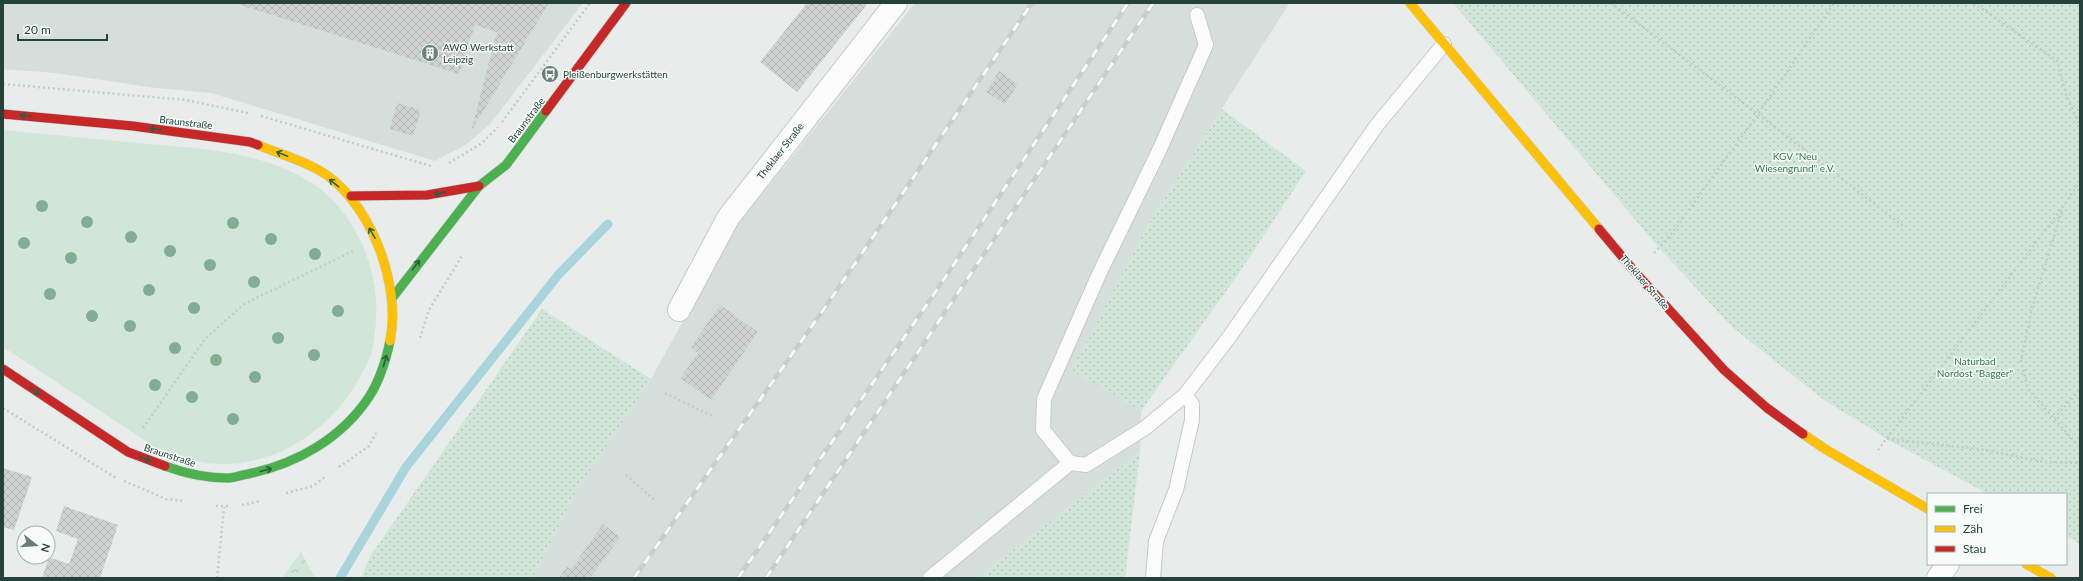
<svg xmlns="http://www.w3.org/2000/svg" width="2083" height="581" viewBox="0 0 2083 581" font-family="Lato,sans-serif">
<defs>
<pattern id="forest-crowns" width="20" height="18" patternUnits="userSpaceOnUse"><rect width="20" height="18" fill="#d1e6d8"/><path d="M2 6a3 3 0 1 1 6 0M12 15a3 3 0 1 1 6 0" fill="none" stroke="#b3c6ba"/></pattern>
<pattern id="park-dots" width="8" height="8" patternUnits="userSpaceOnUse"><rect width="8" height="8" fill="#d1e6d8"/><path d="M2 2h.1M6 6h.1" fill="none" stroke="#b3c6ba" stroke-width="1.8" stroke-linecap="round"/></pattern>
<pattern id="building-cross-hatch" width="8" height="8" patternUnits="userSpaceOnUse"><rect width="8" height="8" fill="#cfd4d2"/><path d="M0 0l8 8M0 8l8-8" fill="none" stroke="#b2b7b5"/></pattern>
</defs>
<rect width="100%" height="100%" fill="#e8edeb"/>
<g fill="#d6dedb">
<polygon points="3,3 583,3 491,123 467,144 435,161 211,93 156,88 55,73 3,69"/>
<polygon points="915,3 1289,4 1153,216 1072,370 1141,411 1140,452 977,578 533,578 576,493 651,379 732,232"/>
</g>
<path fill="#d1e6d8" d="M3,130c45,4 90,9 135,13 57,5 119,7 169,37 27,15 47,43 58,71 11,29 14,57 9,87 -1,6 -1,14 -4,19 -26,62 -83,109 -152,107 -21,-1 -41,-8 -60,-15l-155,-102z"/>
<polygon fill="url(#forest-crowns)" points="301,552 315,578 282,578"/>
<g fill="url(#park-dots)">
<polygon points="1453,3 2080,3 2080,544 2066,536 2066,494 1988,494 1892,442 1824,400 1732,327 1659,248"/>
<polygon points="1222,109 1306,171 1241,270 1141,411 1071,370 1153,216"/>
<polygon points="542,309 651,379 576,493 533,578 361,578 371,555"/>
<polygon points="1140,452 1125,578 977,578"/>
</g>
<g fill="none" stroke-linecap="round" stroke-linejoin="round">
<polyline stroke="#a9d4db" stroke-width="9" points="340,578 406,467 559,274 608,224"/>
</g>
<g fill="url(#building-cross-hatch)">
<polygon points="234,3 549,3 471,131 497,32 475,25 459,74"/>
<polygon points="807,3 868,3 797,92 760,62"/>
<polygon points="999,71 1018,84 1005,104 986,92"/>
<polygon points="397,103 421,110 413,136 390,129"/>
<polygon points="720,305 758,332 711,400 680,378 698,353 691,347"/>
<polygon points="3,468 32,477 14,530 3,527"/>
<polygon points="64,506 118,525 100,578 42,578 49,557 69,564 78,539 56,531"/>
<polygon points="603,524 620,537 590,578 559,578 567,567 571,569"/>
</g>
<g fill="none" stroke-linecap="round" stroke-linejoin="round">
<g stroke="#c5cac8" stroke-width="16">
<g id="lane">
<polyline points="1070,463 1043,430 1044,399 1100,272 1158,153 1206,45 1197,15"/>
<polyline points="930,578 1070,463 1086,465 1145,428 1185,395"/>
<polyline points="1153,578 1156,541 1176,490 1192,420 1192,404 1185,395 1230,336 1377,125 1444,44"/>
</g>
</g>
<g stroke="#c5cac8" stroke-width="24">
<g id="street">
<polyline points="679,310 728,218 896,3"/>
<polyline points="1938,578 1948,564"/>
</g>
</g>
<g stroke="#c3cbc8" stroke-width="10">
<g id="fast">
<polyline points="393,297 479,186 506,165 546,111"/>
<path d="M165,466c19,7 41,12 62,12 7,0 14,-3 21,-4 48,-10 93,-35 121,-77 11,-17 17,-37 21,-56"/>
</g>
</g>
<g stroke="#c3cbc8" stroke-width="10">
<g id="slow">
<polyline points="1410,3 1599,229"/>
<path d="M258,145c19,8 41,14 59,24 52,28 85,115 73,172"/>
<polyline points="1803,434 1825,449 1928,509"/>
<polyline points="2026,564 2051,578"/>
</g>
</g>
<g stroke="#c3cbc8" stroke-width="10">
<g id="jam">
<polyline points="546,111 626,3"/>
<polyline points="3,114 133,126 250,142 258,145"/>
<polyline points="351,196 427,195 479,186"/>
<polyline points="1599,229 1635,272 1724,370 1767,408 1803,434"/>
<polyline points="3,369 128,452 165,466"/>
</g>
</g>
<g stroke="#c3ccca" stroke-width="2.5" stroke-dasharray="2 3" stroke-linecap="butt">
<polyline points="1611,3 1758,114 1903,226"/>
<polyline points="1974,3 2057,61 2066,94 2080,127"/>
<polyline points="3,84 186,100 248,113"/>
<polyline points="261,116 431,166"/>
<polyline points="502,122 590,3"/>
<polyline points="449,163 482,143 498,127"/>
<polyline points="2080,181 2063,207 2032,308 2021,361 2028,389 2080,448"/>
<polyline points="1654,253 1673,232 1758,114 1834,3"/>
<polyline points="420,338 429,310 463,254"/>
<polyline points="665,393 714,417"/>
<polyline points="3,408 116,478"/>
<polyline points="2054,418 2080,390"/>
<polyline points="143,428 205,339 244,304 353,251"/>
<polyline points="1887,439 1980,449 2044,462 2080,463"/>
<polyline points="1878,450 2063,207"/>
<polyline points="339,467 369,446 376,433"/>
<polyline points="626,475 656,501"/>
<polyline points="124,481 166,499 184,501"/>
<polyline points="286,493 313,486 325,477"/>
<polyline points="242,505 261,501"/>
<polyline points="216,506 229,506"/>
<polyline points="217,578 224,507"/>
</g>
<use href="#lane" stroke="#fcfcfc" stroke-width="14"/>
<use href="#street" stroke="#fcfcfc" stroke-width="22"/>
<use href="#fast" stroke="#4caf50" stroke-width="9"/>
<use href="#slow" stroke="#ffc107" stroke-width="9"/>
<use href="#jam" stroke="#c62828" stroke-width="9"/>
<g stroke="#c9cdcc" stroke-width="4.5">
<g id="rail">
<polyline points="634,578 824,309 1032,3"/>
<polyline points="738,578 932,297 1128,3"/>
<polyline points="766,578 1153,3"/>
</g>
</g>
<use href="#rail" stroke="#f7fbf9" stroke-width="3" stroke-dasharray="9" stroke-linecap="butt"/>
</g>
<g fill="#81ae93">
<circle cx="42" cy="206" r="6"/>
<circle cx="87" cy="222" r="6"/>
<circle cx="233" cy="223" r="6"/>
<circle cx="131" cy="237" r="6"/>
<circle cx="271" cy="239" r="6"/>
<circle cx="24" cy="243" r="6"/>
<circle cx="170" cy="251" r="6"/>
<circle cx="315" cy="254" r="6"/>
<circle cx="71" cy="258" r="6"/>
<circle cx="210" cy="265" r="6"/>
<circle cx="254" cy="282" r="6"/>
<circle cx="149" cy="290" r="6"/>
<circle cx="50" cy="294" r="6"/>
<circle cx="194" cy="308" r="6"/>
<circle cx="338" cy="311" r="6"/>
<circle cx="92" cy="316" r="6"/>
<circle cx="130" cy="326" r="6"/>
<circle cx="278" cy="338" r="6"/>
<circle cx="175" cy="348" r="6"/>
<circle cx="314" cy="355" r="6"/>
<circle cx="216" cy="360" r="6"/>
<circle cx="255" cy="377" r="6"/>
<circle cx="155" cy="385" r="6"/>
<circle cx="192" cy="397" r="6"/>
<circle cx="233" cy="419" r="6"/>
</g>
<defs><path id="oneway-shaft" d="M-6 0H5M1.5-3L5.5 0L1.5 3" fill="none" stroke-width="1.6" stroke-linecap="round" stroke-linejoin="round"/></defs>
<g stroke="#2e5d40">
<use href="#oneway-shaft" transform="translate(26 116) rotate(-175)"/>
<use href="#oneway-shaft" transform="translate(155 129) rotate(-173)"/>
<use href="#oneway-shaft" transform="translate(282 154) rotate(-158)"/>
<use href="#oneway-shaft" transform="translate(334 183) rotate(-141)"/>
<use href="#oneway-shaft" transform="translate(440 193) rotate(170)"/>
<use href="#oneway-shaft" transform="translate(372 233) rotate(-120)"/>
<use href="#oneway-shaft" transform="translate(416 265) rotate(-53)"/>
<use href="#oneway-shaft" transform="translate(385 361) rotate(-74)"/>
<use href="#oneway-shaft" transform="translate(35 391) rotate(34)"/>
<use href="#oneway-shaft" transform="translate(145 459) rotate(20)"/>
<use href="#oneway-shaft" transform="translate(266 470) rotate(-15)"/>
</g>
<defs>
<g id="building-disc" transform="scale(0.9)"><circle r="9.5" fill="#697e78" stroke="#f7fbf9"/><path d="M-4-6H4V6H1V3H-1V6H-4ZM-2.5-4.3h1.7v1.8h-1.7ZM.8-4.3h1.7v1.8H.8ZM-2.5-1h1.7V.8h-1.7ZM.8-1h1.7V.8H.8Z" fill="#fff"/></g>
<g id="bus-disc" transform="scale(0.9)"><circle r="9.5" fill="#697e78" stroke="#f7fbf9"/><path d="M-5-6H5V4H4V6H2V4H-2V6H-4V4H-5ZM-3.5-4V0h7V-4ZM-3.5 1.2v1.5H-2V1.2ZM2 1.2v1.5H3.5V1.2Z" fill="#fff"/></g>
</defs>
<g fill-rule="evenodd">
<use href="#building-disc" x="430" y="53"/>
<use href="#bus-disc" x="550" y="74"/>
</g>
<g text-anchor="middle" stroke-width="3" stroke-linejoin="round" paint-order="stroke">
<g font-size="10" fill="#24423a" stroke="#f7fbf9" text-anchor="start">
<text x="443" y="51">AWO Werkstatt<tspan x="443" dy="12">Leipzig</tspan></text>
<text x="563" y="78">Pleißenburgwerkstätten</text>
</g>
<g font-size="10" fill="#24423a" stroke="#f7fbf9">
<text transform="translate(526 120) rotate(-53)" y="4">Braunstraße</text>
<text transform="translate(186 122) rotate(7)" y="4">Braunstraße</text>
<text transform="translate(780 151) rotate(-52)" y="4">Theklaer Straße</text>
<text transform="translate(1645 282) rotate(49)" y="4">Theklaer Straße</text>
<text transform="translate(170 455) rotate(18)" y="4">Braunstraße</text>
</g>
<g font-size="10" fill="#2d7a4b" stroke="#f7fbf9">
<text x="1795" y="160">KGV "Neu<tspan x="1795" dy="12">Wiesengrund" e.V.</tspan></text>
<text x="1975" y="365">Naturbad<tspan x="1975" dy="12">Nordost "Bagger"</tspan></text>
</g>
</g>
<rect width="2083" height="581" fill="none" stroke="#24423a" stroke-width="8"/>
<rect x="1927" y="493" width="140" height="72" fill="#f7fbf9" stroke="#a3b1ad"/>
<rect x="1935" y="506" width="20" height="6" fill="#4caf50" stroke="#a3b1ad"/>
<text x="1963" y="513" font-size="12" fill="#24423a">Frei</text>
<rect x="1935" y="526" width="20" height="6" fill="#ffc107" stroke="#a3b1ad"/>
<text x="1963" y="533" font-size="12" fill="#24423a">Zäh</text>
<rect x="1935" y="546" width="20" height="6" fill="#c62828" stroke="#a3b1ad"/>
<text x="1963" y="553" font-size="12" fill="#24423a">Stau</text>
<g transform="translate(36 545) rotate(107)"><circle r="19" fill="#f7fbf9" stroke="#a3b1ad"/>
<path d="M0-3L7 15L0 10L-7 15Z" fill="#697e78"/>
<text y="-6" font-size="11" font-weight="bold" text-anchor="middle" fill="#24423a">N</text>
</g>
<path d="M18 34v6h89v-6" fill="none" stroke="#24423a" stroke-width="2"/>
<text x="24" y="34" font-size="12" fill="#24423a" stroke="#f7fbf9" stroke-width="3" paint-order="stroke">20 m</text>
</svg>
